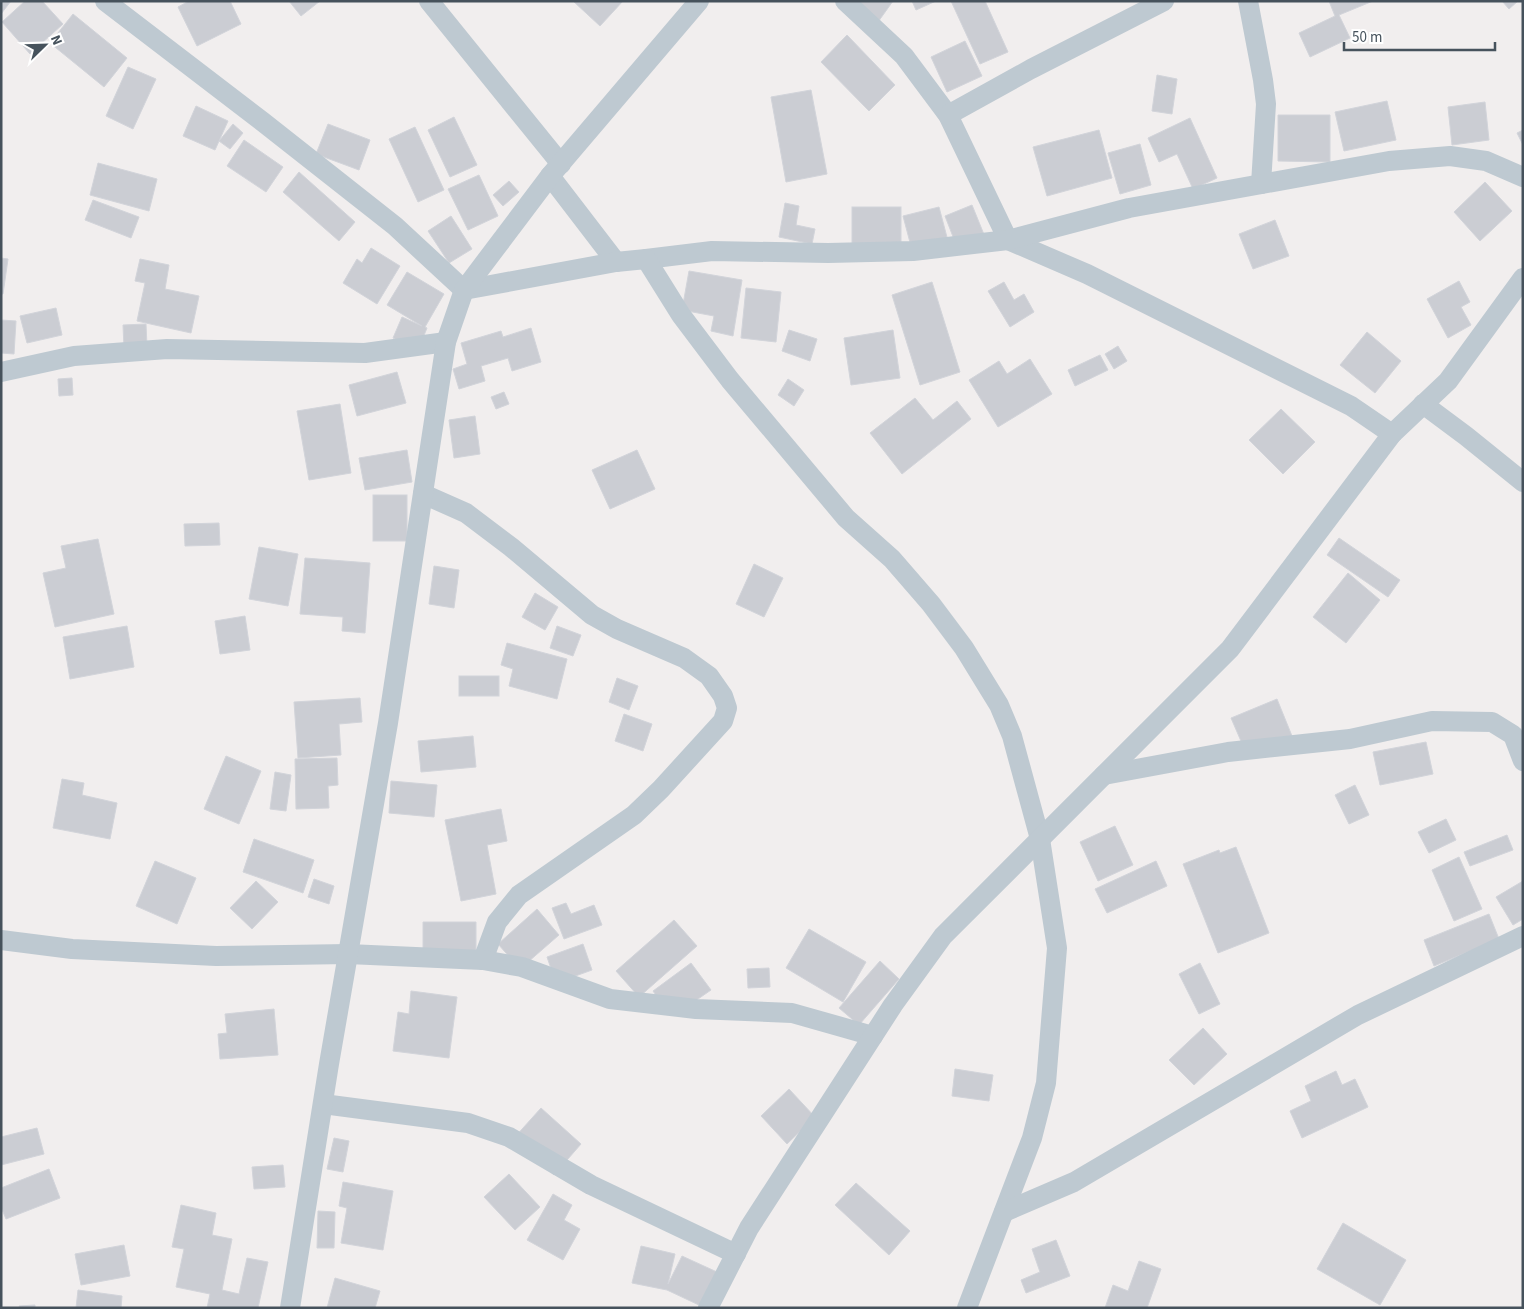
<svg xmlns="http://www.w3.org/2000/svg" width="1524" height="1309" viewBox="0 0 1524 1309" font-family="'Source Sans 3',sans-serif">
<rect width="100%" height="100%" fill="#f1eeee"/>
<g fill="#cbcdd3" stroke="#d2d4da">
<polygon points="1,1 11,1 1,14"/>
<polygon points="25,1 42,1 63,24 30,54 2,22"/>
<polygon points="189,1 230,1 241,24 197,46 178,7"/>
<polygon points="289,1 320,1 301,16"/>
<polygon points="573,1 623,1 600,26"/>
<polygon points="850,1 893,1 878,22"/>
<polygon points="912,1 936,1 916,10"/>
<polygon points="951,1 985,1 1008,52 980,64"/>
<polygon points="1329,1 1373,1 1339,15 1350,38 1310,57 1299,33 1335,16"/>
<polygon points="1502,1 1518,1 1509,9"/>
<polygon points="73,14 127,58 104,87 50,43"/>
<polygon points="847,35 895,85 869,111 821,62"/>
<polygon points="965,41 982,76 947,92 931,57"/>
<polygon points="128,67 156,79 133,129 106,116"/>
<polygon points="1157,75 1177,79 1172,114 1152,111"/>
<polygon points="811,90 827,174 786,182 771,97"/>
<polygon points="1387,101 1396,140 1344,151 1335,112"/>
<polygon points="1485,102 1489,140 1452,145 1448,107"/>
<polygon points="196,106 228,121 215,150 183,136"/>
<polygon points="1278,115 1330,115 1330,162 1278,161"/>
<polygon points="454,117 477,165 450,177 428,130"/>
<polygon points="1190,118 1217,178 1193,189 1177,154 1159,162 1148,138"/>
<polygon points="233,124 243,133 230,149 219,141"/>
<polygon points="328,124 370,140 359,170 316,154"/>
<polygon points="415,127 444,190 418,202 389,139"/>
<polygon points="1099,130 1112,178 1047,196 1033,147"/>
<polygon points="1523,130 1523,145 1517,133"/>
<polygon points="244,140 283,167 266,192 227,166"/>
<polygon points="1140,144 1151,185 1120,194 1108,153"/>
<polygon points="98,163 157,179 149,211 90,195"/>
<polygon points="299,172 355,222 339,241 283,192"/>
<polygon points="479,175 498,216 468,230 448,189"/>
<polygon points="509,181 519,192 503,206 493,195"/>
<polygon points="1485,182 1512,211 1480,241 1454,212"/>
<polygon points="93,200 139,217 131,238 85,220"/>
<polygon points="785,203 799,206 796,225 815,229 812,244 779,237"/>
<polygon points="972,205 985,237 957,247 945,216"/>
<rect x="852" y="207" width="49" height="41"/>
<polygon points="939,207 948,241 912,250 903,216"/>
<polygon points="451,216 472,249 449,263 428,231"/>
<polygon points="1275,220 1289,256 1253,269 1239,234"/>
<polygon points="371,248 400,266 377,304 343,283 357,259 362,263"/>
<polygon points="1,258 8,259 3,294 1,294"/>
<polygon points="140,259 169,265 165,289 199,296 191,333 137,321 145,283 135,281"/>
<polygon points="689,271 742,280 733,336 711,331 714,316 682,310"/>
<polygon points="407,272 444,294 425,327 427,328 418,350 393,338 402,317 422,326 387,305"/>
<polygon points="1459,281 1470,302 1461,307 1471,325 1448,338 1427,299"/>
<polygon points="932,282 960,372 920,385 892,295"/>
<polygon points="1004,282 1014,300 1024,294 1034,312 1010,327 988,291"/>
<polygon points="746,288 781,292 776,342 741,338"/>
<polygon points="56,308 62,335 27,343 20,316"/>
<polygon points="1,320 16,321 14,354 1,353"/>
<polygon points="146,324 147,347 124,348 123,325"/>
<polygon points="531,328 541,362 512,371 508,358 481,366 485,381 459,389 453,369 467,364 461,343 501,331 503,337"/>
<polygon points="789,330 817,339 810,361 782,351"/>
<polygon points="893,330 900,378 851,385 844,338"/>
<polygon points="1367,332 1401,361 1375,393 1340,365"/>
<polygon points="1118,346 1127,361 1114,369 1105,354"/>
<polygon points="1100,355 1108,370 1075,386 1068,370"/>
<polygon points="1030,359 1052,394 998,427 969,380 999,361 1007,374"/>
<polygon points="397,372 406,403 357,416 349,385"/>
<polygon points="72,378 73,395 59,396 58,379"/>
<polygon points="788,379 804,390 794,406 778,395"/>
<polygon points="504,392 509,404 496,409 491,397"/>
<polygon points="915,398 933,420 957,401 971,419 902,474 870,433"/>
<polygon points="340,404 351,473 309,480 297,411"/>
<polygon points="1281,409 1315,442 1283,474 1249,440"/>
<polygon points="475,416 480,454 454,458 449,420"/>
<polygon points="407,450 412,482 365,490 359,458"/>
<polygon points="637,450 655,489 610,509 592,470"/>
<rect x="373" y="495" width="34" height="46"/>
<polygon points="219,523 220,545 185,546 184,524"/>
<polygon points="1339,538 1400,580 1388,597 1327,555"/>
<polygon points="98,539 114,614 55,627 43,573 66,568 61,546"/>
<polygon points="259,547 298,554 288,606 249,599"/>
<polygon points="305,558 370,563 365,633 342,631 343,617 300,614"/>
<polygon points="754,564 783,578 764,617 736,604"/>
<polygon points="434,566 459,570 454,608 429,604"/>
<polygon points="1348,573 1380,600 1346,643 1313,617"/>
<polygon points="535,593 558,607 545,630 522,617"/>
<polygon points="245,616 250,650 220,654 215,621"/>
<polygon points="127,626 134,667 70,679 63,637"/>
<polygon points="557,626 581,635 573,656 550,648"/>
<polygon points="507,643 567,659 557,699 509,686 513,669 501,665"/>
<rect x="459" y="676" width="40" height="20"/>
<polygon points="617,678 638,686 629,710 609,702"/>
<polygon points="360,698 362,722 339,724 341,755 298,758 294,702"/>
<polygon points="1277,699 1292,736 1247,755 1231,718"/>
<polygon points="624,714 652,724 643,751 615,741"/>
<polygon points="473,736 476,767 421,772 418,741"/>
<polygon points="1426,742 1433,774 1380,785 1373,752"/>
<polygon points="226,756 261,771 239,824 204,809"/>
<polygon points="337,758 338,785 328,786 329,808 296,809 295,759"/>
<polygon points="275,772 291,775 286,811 270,809"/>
<polygon points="62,779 84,783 82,795 117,803 110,839 53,828"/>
<polygon points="391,781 437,785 434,817 389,813"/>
<polygon points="1355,785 1369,815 1349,824 1335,795"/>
<polygon points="501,809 507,841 487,845 496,894 461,901 445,820"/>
<polygon points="1446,819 1456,840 1429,853 1418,832"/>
<polygon points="1115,826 1133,865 1098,881 1080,842"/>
<polygon points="1507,835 1513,850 1470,866 1464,852"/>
<polygon points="254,839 314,860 303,893 243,872"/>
<polygon points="1236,847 1269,933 1218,953 1183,864 1219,850 1220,853"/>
<polygon points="1459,857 1482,909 1454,921 1432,870"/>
<polygon points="155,861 196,878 177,924 136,906"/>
<polygon points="1156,861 1167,886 1107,913 1095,889"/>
<polygon points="314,879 334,886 329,904 308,897"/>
<polygon points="256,881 278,902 252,929 230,908"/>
<polygon points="1523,881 1523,919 1513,925 1496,897"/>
<polygon points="566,903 571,914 594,905 602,925 564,939 552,908"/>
<polygon points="537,909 559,935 520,969 498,944"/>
<polygon points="1489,914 1499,939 1434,966 1424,940"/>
<polygon points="674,920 697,946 639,997 616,971"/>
<polygon points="423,922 476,922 476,955 423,954"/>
<polygon points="809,929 866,962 843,1002 786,968"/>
<polygon points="583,944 592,970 556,983 547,957"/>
<polygon points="880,961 899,979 859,1025 839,1008"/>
<polygon points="691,963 711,990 685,1008 665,1008 653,991"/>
<polygon points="1200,963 1220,1004 1199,1014 1179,974"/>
<polygon points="769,968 770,987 748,988 747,969"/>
<polygon points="411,991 457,997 449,1058 393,1051 398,1012 409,1014"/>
<polygon points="274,1009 278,1055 220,1059 218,1034 227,1033 225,1014"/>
<polygon points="1203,1028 1227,1054 1194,1085 1169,1060"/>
<polygon points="955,1069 993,1075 989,1101 952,1096"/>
<polygon points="1336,1071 1342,1085 1355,1079 1368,1107 1302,1138 1290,1111 1311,1101 1305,1086"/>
<polygon points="789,1089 815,1117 787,1144 761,1116"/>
<polygon points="541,1108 581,1144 554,1175 514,1138"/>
<polygon points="37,1128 44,1154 1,1165 1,1137"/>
<polygon points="334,1138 349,1141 343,1172 327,1169"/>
<polygon points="283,1165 285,1187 254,1189 252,1167"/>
<polygon points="49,1169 60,1198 6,1219 1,1207 1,1188"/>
<polygon points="509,1174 540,1207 515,1230 484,1197"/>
<polygon points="343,1182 393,1191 383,1250 341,1243 347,1208 339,1206"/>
<polygon points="856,1183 910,1231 889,1255 835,1205"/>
<polygon points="553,1194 572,1205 564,1220 580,1229 563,1260 527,1240"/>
<polygon points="181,1205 216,1213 212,1235 232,1239 222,1290 239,1294 247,1258 268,1262 258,1308 207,1308 210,1294 176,1287 184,1249 172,1247"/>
<polygon points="318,1211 335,1212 334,1248 317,1248"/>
<polygon points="1343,1223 1406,1260 1380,1305 1317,1269"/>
<polygon points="1056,1240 1070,1276 1026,1293 1021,1280 1040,1272 1032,1249"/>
<polygon points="124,1245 130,1276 81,1285 75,1254"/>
<polygon points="641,1246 675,1254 668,1284 682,1256 717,1272 701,1306 667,1290 632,1283"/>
<polygon points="1139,1261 1161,1269 1147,1308 1105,1308 1113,1285 1128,1291"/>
<polygon points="335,1278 380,1291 375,1308 327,1308"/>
<polygon points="78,1290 122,1296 121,1308 76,1308"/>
<polygon points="35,1305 35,1308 20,1308 19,1306"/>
</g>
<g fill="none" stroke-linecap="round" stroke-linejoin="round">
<g stroke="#bec9d1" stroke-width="20">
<polyline points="105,1 263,122 395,226 464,290"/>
<polyline points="429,1 561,164"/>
<polyline points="845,1 904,56 948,115 1008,240 1087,274 1351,406 1392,434"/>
<polyline points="1248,1 1263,80 1266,104 1261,184"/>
<polyline points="948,115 1031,69 1164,1"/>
<polyline points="550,176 616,262"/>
<polyline points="646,259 712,251 828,253 913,251 1008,240 1129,208 1389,161 1450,156 1486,161 1523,177"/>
<polyline points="464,290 616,262 646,259 681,315 730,380 846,518 892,559 931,604 964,648 999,705 1012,736 1040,839 1057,948 1046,1083 1032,1138 967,1308"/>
<polyline points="1,372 74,356 167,349 365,353 446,342"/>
<polyline points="1423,404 1466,436 1523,482"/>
<polyline points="423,494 466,513 511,547 592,615 617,629 684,658 709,676 723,696 727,708 723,721 661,789 634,815 519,895 497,922 483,960"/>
<polyline points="1104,775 1228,752 1350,739 1432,721 1492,722 1513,735 1523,761"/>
<polyline points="1,940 72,949 216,956 348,954 483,960 522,967 610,999 696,1009 792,1013 873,1036"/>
<polyline points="323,1104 468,1123 509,1137 591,1185 736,1254"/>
<polyline points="1004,1212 1074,1182 1358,1015 1523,936"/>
<polyline points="290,1308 329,1064 388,723 446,342 464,290 550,176 699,1"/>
<polyline points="708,1308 749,1228 893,1005 943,936 1230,649 1392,434 1448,381 1523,278"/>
</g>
</g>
<rect width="1524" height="1309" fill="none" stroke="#46525c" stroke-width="5"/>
<g transform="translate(45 45) rotate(67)" stroke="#ffffff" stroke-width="4" paint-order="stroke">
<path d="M0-4L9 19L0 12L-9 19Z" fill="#46525c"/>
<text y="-8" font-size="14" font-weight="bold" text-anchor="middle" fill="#46525c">N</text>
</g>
<path d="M1344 42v8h151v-8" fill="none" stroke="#46525c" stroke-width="2.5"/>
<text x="1352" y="42" font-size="15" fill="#46525c" stroke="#ffffff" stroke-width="4" paint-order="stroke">50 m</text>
</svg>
